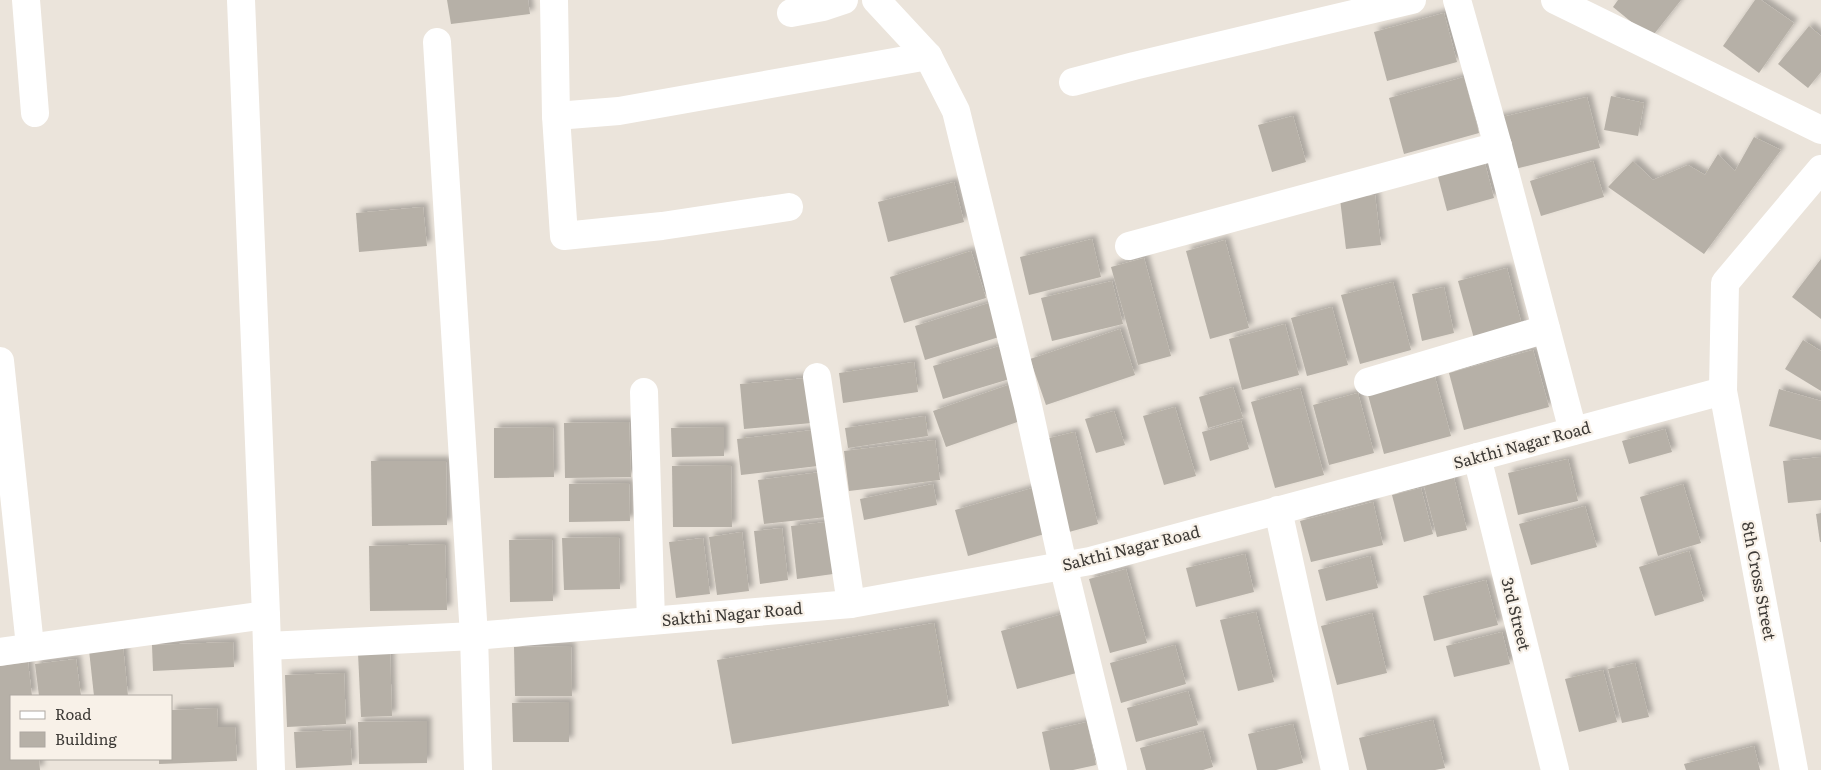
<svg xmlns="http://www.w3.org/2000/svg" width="1821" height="770" viewBox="0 0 1821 770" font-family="Literata,serif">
<defs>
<filter id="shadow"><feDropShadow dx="4.5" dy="-4.5" stdDeviation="2.5" flood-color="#0004"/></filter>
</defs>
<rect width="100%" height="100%" fill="#ebe4db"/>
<g fill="#b6b0a7" filter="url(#shadow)">
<polygon points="447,0 528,0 530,14 451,24"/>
<polygon points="1618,0 1681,0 1651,38 1613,7"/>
<polygon points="1755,0 1761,0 1794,23 1759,73 1723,46"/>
<polygon points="1444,13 1457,62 1387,81 1374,32"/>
<polygon points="1809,26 1821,36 1821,72 1808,88 1778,64"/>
<polygon points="1464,77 1479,133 1404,154 1389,98"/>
<polygon points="1611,96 1644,103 1638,136 1604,130"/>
<polygon points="1587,97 1600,148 1507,171 1494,119"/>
<polygon points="1293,116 1306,162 1272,172 1258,125"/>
<polygon points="1754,137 1781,150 1704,254 1608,187 1633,161 1653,180 1688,165 1705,175 1718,154 1735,171"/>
<polygon points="1483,156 1494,198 1447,211 1436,169"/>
<polygon points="1593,161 1604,197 1541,216 1530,181"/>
<polygon points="954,182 964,222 888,242 878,202"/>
<polygon points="1375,195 1381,245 1346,249 1340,199"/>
<polygon points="423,207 427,246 359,252 356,213"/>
<polygon points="1092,239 1101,277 1029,295 1020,257"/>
<polygon points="1225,240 1249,328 1210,339 1186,251"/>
<polygon points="971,251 986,298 904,323 890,277"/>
<polygon points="1144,258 1171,356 1138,365 1111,267"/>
<polygon points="1821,259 1821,319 1792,297"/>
<polygon points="1507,268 1523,329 1475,342 1458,281"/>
<polygon points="1112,281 1123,324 1052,341 1041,298"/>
<polygon points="1393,282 1411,350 1360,364 1341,295"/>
<polygon points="1444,287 1454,333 1422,341 1412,294"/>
<polygon points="989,303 999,337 925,360 915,326"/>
<polygon points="1332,307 1348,365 1307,376 1291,318"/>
<polygon points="1285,324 1299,375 1242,390 1229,339"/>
<polygon points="1120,329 1135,375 1046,405 1030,359"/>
<polygon points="1803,340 1821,351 1821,391 1785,369"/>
<polygon points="1003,345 1013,378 943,399 933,366"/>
<polygon points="1533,350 1549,407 1464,430 1449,373"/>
<polygon points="914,362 918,392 843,403 839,373"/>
<polygon points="1435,377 1451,436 1384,454 1368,395"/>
<polygon points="807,378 812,423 744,429 740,384"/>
<polygon points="1011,384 1023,420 946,447 933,411"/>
<polygon points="1233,387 1243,418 1208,428 1199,397"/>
<polygon points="1300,388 1324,475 1275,488 1251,402"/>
<polygon points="1779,389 1821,401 1821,440 1769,426"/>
<polygon points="1358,393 1374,453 1329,465 1313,405"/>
<polygon points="1175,407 1196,476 1164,485 1143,416"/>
<polygon points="1114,411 1125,445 1096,453 1085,419"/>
<polygon points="925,416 928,436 848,448 845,428"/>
<polygon points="1241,421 1249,449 1210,461 1202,432"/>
<polygon points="629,422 631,477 565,478 564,423"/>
<polygon points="553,427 554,477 494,478 494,428"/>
<polygon points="724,427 724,456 672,457 671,428"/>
<polygon points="1665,429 1672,452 1629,464 1622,441"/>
<polygon points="813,430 818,466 741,475 737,439"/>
<polygon points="1075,432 1098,524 1069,532 1045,439"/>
<polygon points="935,440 940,480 849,491 844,451"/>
<polygon points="1821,457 1821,500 1788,503 1783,461"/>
<polygon points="1568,459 1578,501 1518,515 1508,473"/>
<polygon points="371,461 446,461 447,525 372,526"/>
<polygon points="731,465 732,527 673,527 672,466"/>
<polygon points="821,472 827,517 764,524 758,480"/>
<polygon points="1454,478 1467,530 1437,537 1424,486"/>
<polygon points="629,483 630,521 569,522 569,484"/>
<polygon points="933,484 937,505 864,520 860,499"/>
<polygon points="1683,484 1701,543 1658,556 1640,497"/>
<polygon points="1036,487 1048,533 968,556 955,510"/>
<polygon points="1421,488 1433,534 1404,542 1392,495"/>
<polygon points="1373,502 1383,545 1311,562 1300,521"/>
<polygon points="1585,506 1597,547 1531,565 1519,524"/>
<polygon points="1821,513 1821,542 1820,542 1816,514"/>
<polygon points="826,522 833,574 797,579 791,526"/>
<polygon points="782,528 788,580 760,584 754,531"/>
<polygon points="742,532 749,591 717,595 709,537"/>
<polygon points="619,537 620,589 564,590 562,538"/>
<polygon points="703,538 710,594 676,598 669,542"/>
<polygon points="552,539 553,601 510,602 509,540"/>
<polygon points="445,544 447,610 370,611 369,546"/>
<polygon points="1689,551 1704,601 1655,616 1639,567"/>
<polygon points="1245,554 1254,592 1196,607 1186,568"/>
<polygon points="1370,556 1378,588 1326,601 1318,570"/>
<polygon points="1126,569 1147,643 1110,653 1089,579"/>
<polygon points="1486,580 1498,625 1434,641 1423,596"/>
<polygon points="1256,612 1274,682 1238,691 1220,620"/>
<polygon points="1372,613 1387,673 1337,685 1321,626"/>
<polygon points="1063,614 1080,672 1017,689 1001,631"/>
<polygon points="934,623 949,706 732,744 717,660"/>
<polygon points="1502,632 1510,664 1454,677 1446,646"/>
<polygon points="233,642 234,667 153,671 152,645"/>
<polygon points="1175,645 1186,684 1121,703 1110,663"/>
<polygon points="123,646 128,696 94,696 89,650"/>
<polygon points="571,646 572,696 515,696 514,647"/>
<polygon points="390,651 392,716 361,717 358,653"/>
<polygon points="76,659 81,696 39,696 35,664"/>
<polygon points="28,662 32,696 11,696 11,759 39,759 40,770 0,770 0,666"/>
<polygon points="1635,663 1649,717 1622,723 1608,669"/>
<polygon points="1603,670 1617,722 1579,732 1565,679"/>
<polygon points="344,673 346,724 287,727 285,675"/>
<polygon points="1188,691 1198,725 1136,742 1127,708"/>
<polygon points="569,702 569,742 513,742 512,703"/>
<polygon points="217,708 218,727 235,727 237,761 159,764 159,759 171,759 171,710"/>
<polygon points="1433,720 1445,768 1435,770 1367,770 1359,738"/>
<polygon points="427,721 427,763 359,764 358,722"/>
<polygon points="1087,722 1096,765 1073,770 1050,770 1042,732"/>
<polygon points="1293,724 1303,763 1276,770 1257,770 1248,734"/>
<polygon points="350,730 352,765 296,768 294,732"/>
<polygon points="1203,731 1213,767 1203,770 1146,770 1140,748"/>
<polygon points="1754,746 1760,770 1686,770 1684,764"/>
</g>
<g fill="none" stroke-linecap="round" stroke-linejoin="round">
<g stroke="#fff" stroke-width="28">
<polyline points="26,0 35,113"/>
<polyline points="241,0 266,615 271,770"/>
<polyline points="554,0 556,116 564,236 662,226 789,207"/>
<polyline points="876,0 928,56 956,111 1028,406 1063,565 1113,770"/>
<polyline points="1457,0 1498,146 1573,431"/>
<polyline points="1555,0 1821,130"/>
<polyline points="791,13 823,7 844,0"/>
<polyline points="437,42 474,636 478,770"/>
<polyline points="1073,82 1134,66 1412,0"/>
<polyline points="556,116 619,111 928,56"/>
<polyline points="1129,246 1498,146"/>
<polyline points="0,361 30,646"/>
<polyline points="817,377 851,604"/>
<polyline points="1368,382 1546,329"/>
<polyline points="644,392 651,621"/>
<polyline points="1477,457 1555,770"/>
<polyline points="1278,510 1335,770"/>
<polyline points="267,646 474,636 851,604 1090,561 1723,391"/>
<polyline points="0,652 266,615"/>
<polyline points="1794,770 1723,391 1725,283 1821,169"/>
</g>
</g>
<g text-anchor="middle" stroke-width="4.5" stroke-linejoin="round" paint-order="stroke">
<g font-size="16" fill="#3d3a36" stroke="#f8f1e8">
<text transform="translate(1522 445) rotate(-15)" y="6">Sakthi Nagar Road</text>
<text transform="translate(1131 548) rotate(-14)" y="6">Sakthi Nagar Road</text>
<text transform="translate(1759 581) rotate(79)" y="6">8th Cross Street</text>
<text transform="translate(732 614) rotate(-5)" y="6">Sakthi Nagar Road</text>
<text transform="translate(1516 614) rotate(76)" y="6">3rd Street</text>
</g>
</g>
<rect x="10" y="695" width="162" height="65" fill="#f8f1e8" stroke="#ada8a1"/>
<rect x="20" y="711" width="25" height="8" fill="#ffffff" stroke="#ada8a1"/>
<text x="55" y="720" font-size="15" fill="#3d3a36">Road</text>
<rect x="20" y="732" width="25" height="15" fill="#b6b0a7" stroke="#ada8a1"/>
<text x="55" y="745" font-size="15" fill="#3d3a36">Building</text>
</svg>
